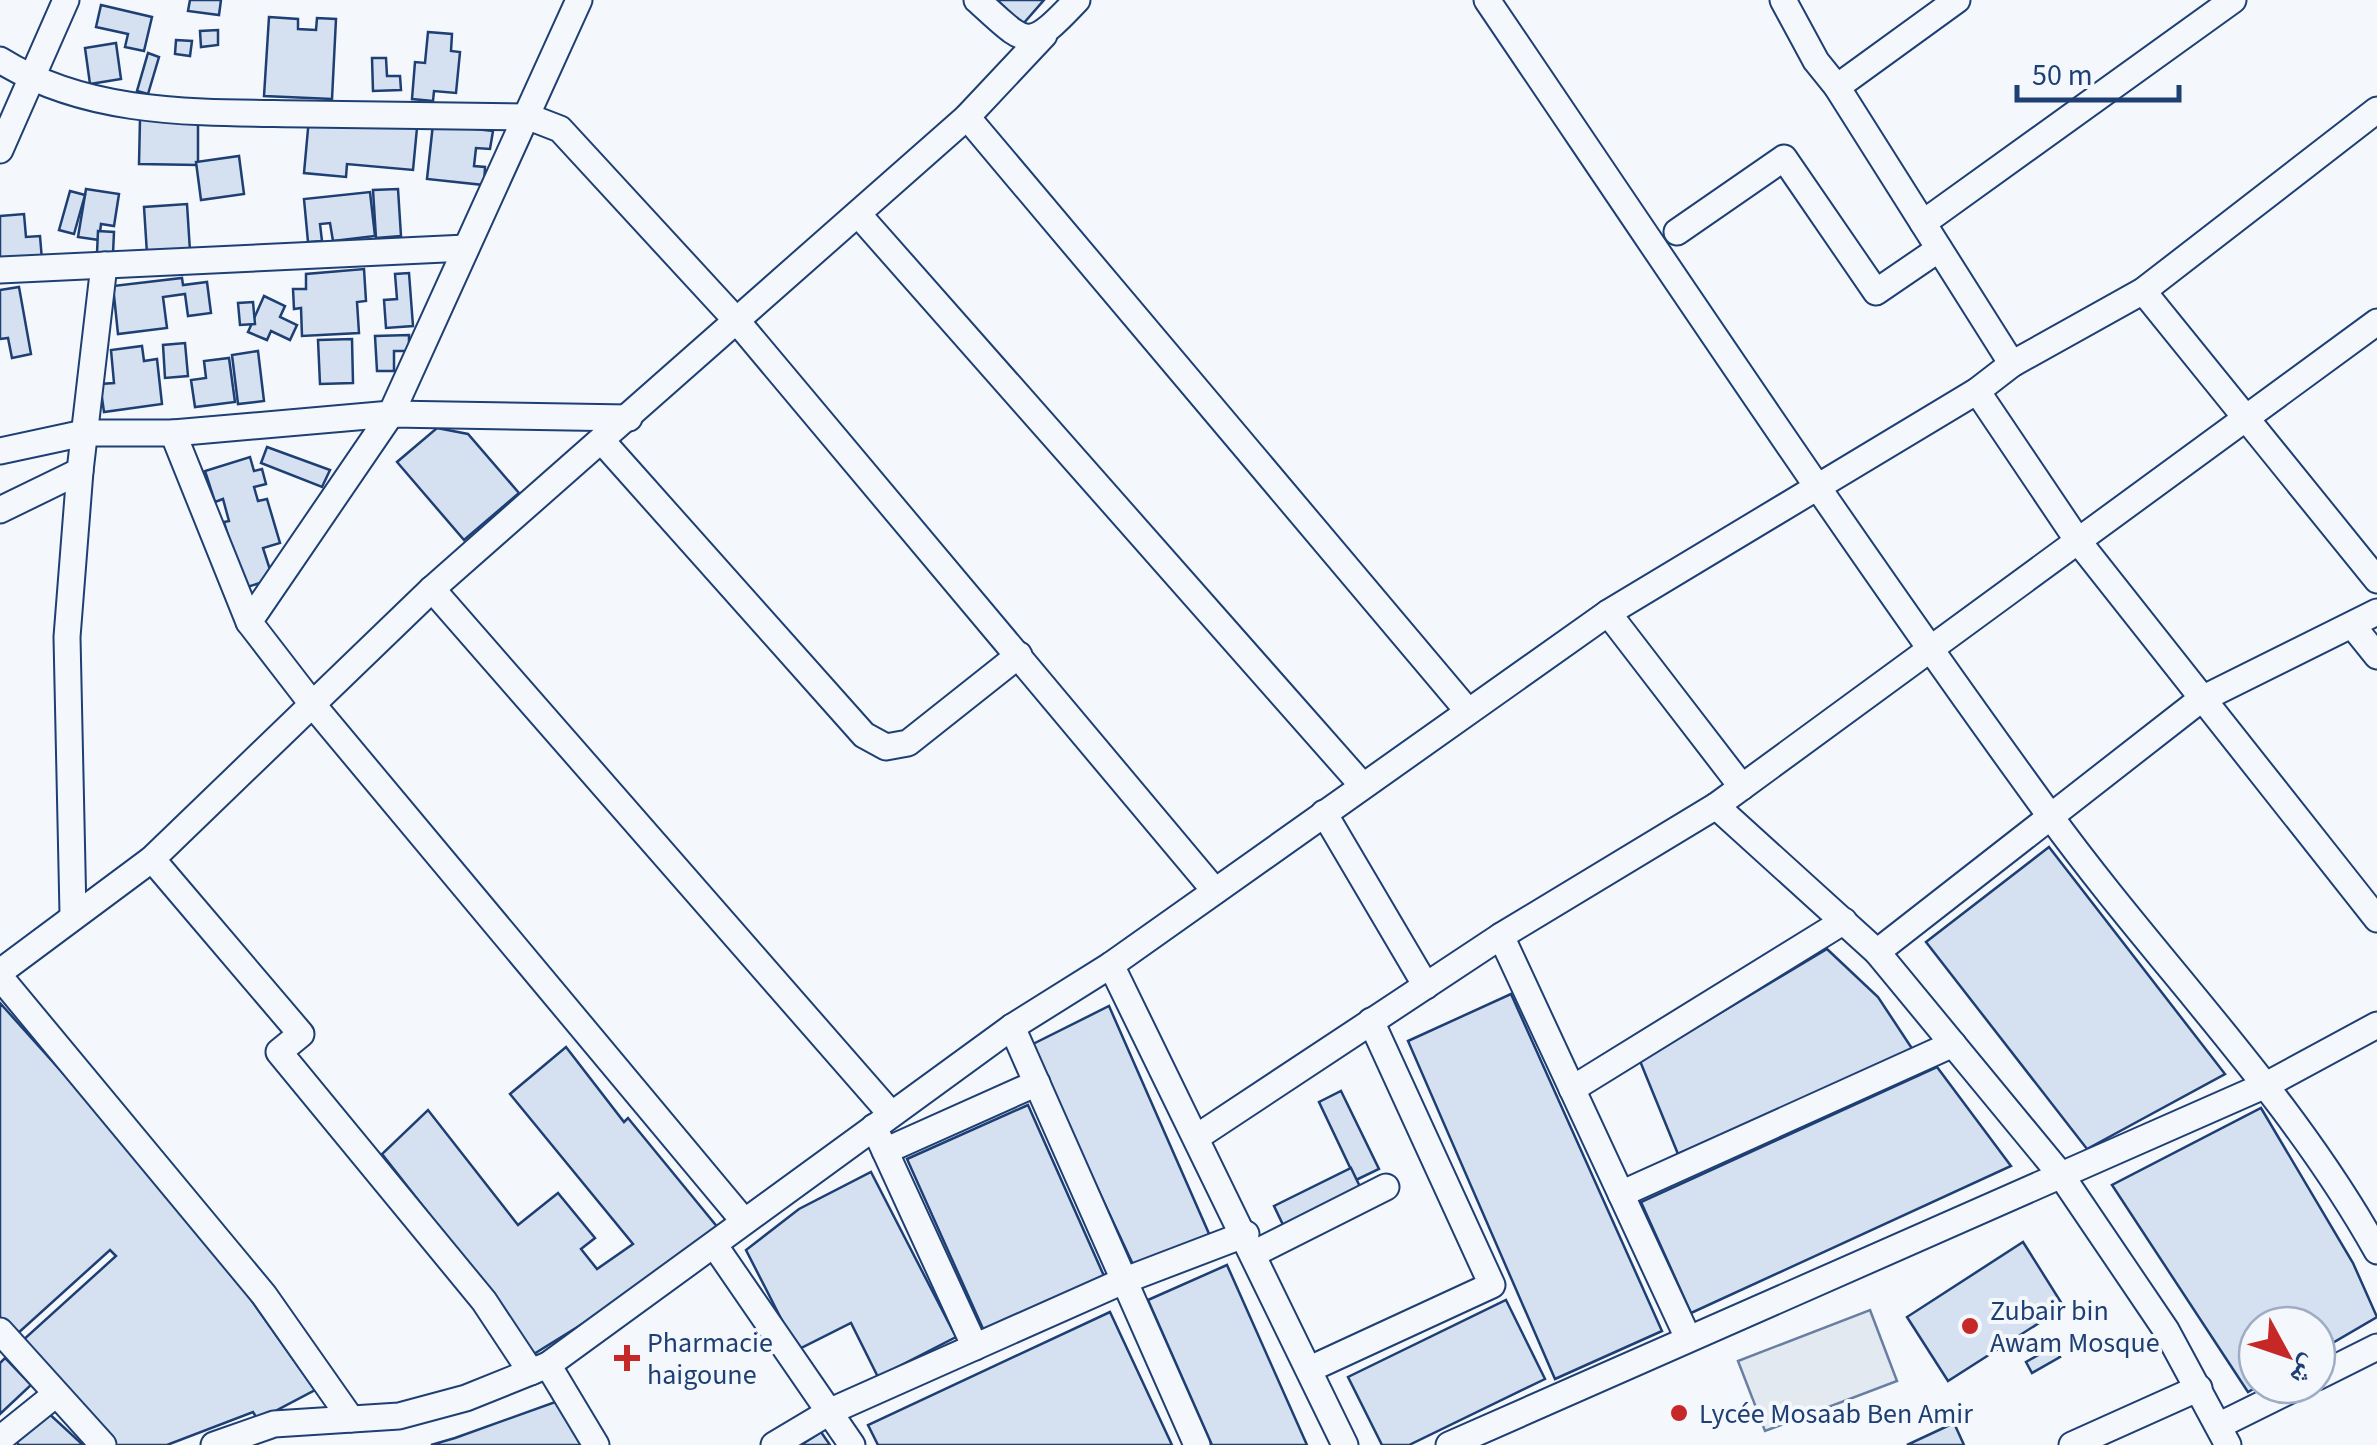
<svg xmlns="http://www.w3.org/2000/svg" width="2377" height="1445" viewBox="0 0 2377 1445" font-family="'Source Sans 3','Noto Naskh Arabic',sans-serif">
<rect width="100%" height="100%" fill="#f4f7fb"/>
<polygon fill="#e3e9f0" stroke="#687fa3" stroke-width="2.5" points="1870,1310 1897,1381 1765,1431 1738,1361"/>
<g fill="#d5e0f0" stroke="#1d3f73" stroke-width="2.5">
<polygon points="190,0 221,0 219,15 188,11"/>
<polygon points="997,0 1044,0 1023,24"/>
<polygon points="101,5 152,17 144,51 125,47 128,34 96,27"/>
<polygon points="269,17 298,19 298,29 316,30 317,18 336,19 332,99 264,96"/>
<polygon points="218,30 218,45 201,47 200,31"/>
<polygon points="428,32 452,34 451,51 460,52 456,93 434,91 433,101 412,99 415,62 425,63"/>
<polygon points="176,40 192,41 190,56 175,54"/>
<polygon points="116,43 121,79 90,84 85,48"/>
<polygon points="148,53 159,57 148,94 137,91"/>
<polygon points="372,58 386,58 387,76 400,76 401,90 373,91"/>
<polygon points="309,118 417,128 413,170 347,164 346,177 304,173"/>
<polygon points="140,119 198,120 198,165 139,164"/>
<polygon points="433,124 493,131 490,149 476,148 474,166 485,167 484,185 427,179"/>
<polygon points="239,156 244,194 201,200 196,162"/>
<polygon points="86,189 119,194 114,226 101,224 99,240 78,237"/>
<polygon points="398,189 401,236 376,238 373,190"/>
<polygon points="70,191 85,195 74,234 59,230"/>
<polygon points="370,192 375,236 333,241 330,223 320,224 322,241 308,242 304,199"/>
<polygon points="187,204 190,251 147,254 144,207"/>
<polygon points="24,214 26,237 40,236 42,260 0,264 0,216"/>
<polygon points="98,231 114,232 113,254 97,253"/>
<polygon points="364,269 366,301 357,302 359,333 302,336 301,308 294,309 293,289 306,289 306,274"/>
<polygon points="409,273 413,326 386,328 384,300 397,299 395,274"/>
<polygon points="182,278 183,285 207,282 211,313 188,316 185,294 163,297 167,328 118,334 113,286"/>
<polygon points="19,287 31,354 12,358 8,338 0,339 0,290"/>
<polygon points="264,296 285,306 280,317 297,325 290,340 271,331 267,340 248,332"/>
<polygon points="253,302 255,324 240,325 238,303"/>
<polygon points="409,335 409,351 394,351 394,371 377,371 375,336"/>
<polygon points="352,339 353,383 320,384 318,340"/>
<polygon points="185,343 188,376 165,378 163,345"/>
<polygon points="142,346 144,361 157,359 162,404 104,412 100,384 114,383 111,350"/>
<polygon points="258,351 264,401 238,404 232,355"/>
<polygon points="229,358 235,402 195,407 191,380 206,378 204,361"/>
<polygon points="437,428 468,434 519,493 464,540 397,462"/>
<polygon points="267,447 330,470 322,487 261,463"/>
<polygon points="250,457 254,471 262,469 266,484 254,487 258,501 267,499 280,543 263,548 273,579 244,588 224,522 229,521 223,499 215,502 205,471"/>
<polygon points="2049,847 2225,1074 2087,1149 1926,942"/>
<polygon points="1827,949 1878,997 1913,1050 1678,1154 1640,1061"/>
<polygon points="1511,994 1662,1331 1555,1379 1408,1041"/>
<polygon points="0,1003 193,1218 315,1390 258,1420 253,1412 167,1445 115,1445 22,1341 116,1256 110,1250 16,1335 0,1317"/>
<polygon points="1109,1006 1210,1236 1136,1271 1031,1045"/>
<polygon points="566,1047 624,1122 628,1118 719,1229 621,1300 529,1357 499,1303 382,1154 428,1110 518,1225 558,1193 595,1238 581,1249 597,1269 633,1244 510,1094"/>
<polygon points="1937,1067 2011,1166 1691,1313 1641,1202"/>
<polygon points="1341,1091 1379,1169 1356,1180 1319,1102"/>
<polygon points="1028,1105 1104,1276 984,1331 907,1159"/>
<polygon points="2261,1108 2353,1263 2377,1317 2317,1352 2317,1325 2257,1325 2260,1385 2248,1392 2112,1185"/>
<polygon points="1351,1168 1363,1193 1286,1231 1274,1206"/>
<polygon points="871,1172 956,1337 878,1377 851,1323 797,1350 746,1250 799,1209"/>
<polygon points="2023,1242 2064,1307 1948,1381 1907,1317"/>
<polygon points="1227,1265 1307,1445 1212,1445 1148,1300"/>
<polygon points="1506,1300 1545,1379 1409,1445 1382,1445 1348,1377"/>
<polygon points="1110,1312 1172,1445 878,1445 868,1425"/>
<polygon points="2054,1346 2060,1357 2032,1373 2026,1362"/>
<polygon points="5,1358 31,1385 0,1414 0,1363"/>
<polygon points="558,1401 584,1445 431,1445 455,1438"/>
<polygon points="45,1410 83,1445 19,1445 16,1442"/>
<polygon points="1954,1423 1964,1445 1907,1445"/>
<polygon points="821,1432 830,1445 801,1445"/>
</g>
<g fill="none" stroke-linecap="round" stroke-linejoin="round">
<g stroke="#1d3f73" stroke-width="29">
<g id="minor">
<polyline points="579,0 391,414 249,622 313,705 743,1220"/>
<path d="M977,0c51,46 50,53 100,0"/>
<path d="M1487,0c185,273 367,547 561,813 108,149 239,277 329,438"/>
<polyline points="1783,0 1816,61 1837,87 2012,364"/>
<path d="M0,60c91,57 201,52 306,54 74,1 149,2 223,3l31,12 176,191 479,571"/>
<polyline points="1837,87 1957,0"/>
<polyline points="967,117 1467,710"/>
<polyline points="0,150 66,0"/>
<polyline points="858,214 1362,785"/>
<polyline points="1923,223 2233,0"/>
<polyline points="1677,232 1784,158 1876,292 1939,249"/>
<polyline points="0,270 466,248"/>
<polyline points="2143,291 2377,580"/>
<polyline points="1977,391 2078,541 2377,919"/>
<polyline points="173,433 249,622"/>
<polyline points="602,441 864,735 886,747 908,743 1019,655"/>
<polyline points="0,451 84,433 173,433 391,414 629,418"/>
<polyline points="0,510 80,471"/>
<polyline points="432,589 891,1114"/>
<polyline points="1608,613 1742,787"/>
<polyline points="2352,625 2377,656"/>
<polyline points="1716,806 2377,322"/>
<polyline points="1324,813 1426,986"/>
<polyline points="152,859 301,1034 279,1052 484,1301 531,1372"/>
<polyline points="73,914 67,637 80,471 104,265"/>
<polyline points="1501,936 1687,1336"/>
<polyline points="1877,952 2200,700 2377,612"/>
<polyline points="1111,965 1345,1445"/>
<polyline points="0,972 152,859 432,589 967,117 1044,35"/>
<polyline points="0,977 264,1295 351,1419"/>
<polyline points="1012,1027 1197,1445"/>
<polyline points="1572,1089 1844,921"/>
<polyline points="874,1127 975,1347"/>
<polyline points="1197,1137 1501,936 1716,806 1877,952 2061,1175 2166,1330 2228,1445"/>
<polyline points="885,1151 1037,1083"/>
<polyline points="1621,1194 1953,1044"/>
<polyline points="715,1246 852,1445"/>
<polyline points="1255,1253 1386,1187"/>
<polyline points="0,1331 103,1445"/>
<polyline points="548,1365 596,1445"/>
<polyline points="1310,1369 1492,1285 1371,1021"/>
<polyline points="2317,1377 2377,1347"/>
<polyline points="2220,1425 2301,1385"/>
<polyline points="0,1439 56,1394"/>
<polyline points="214,1445 274,1424 399,1416 466,1398 548,1365 1012,1027 1111,965 1608,613 1977,391 2012,364 2143,291 2377,110"/>
<polyline points="774,1445 831,1411 1123,1281 1246,1234"/>
<polyline points="1449,1445 2268,1084 2377,1025"/>
<polyline points="2072,1445 2199,1388"/>
</g>
</g>
<use href="#minor" stroke="#f4f7fb" stroke-width="25"/>
</g>
<g fill="#c62828" stroke="#f4f7fb" stroke-width="4">
<circle cx="1970" cy="1326" r="10"/>
<path d="M622 1343h10v10h10v10h-10v10h-10v-10h-10v-10h10z"/>
<circle cx="1679" cy="1413" r="10"/>
</g>
<g text-anchor="middle" stroke-width="8" stroke-linejoin="round" paint-order="stroke">
<g font-size="28" fill="#1d3f73" stroke="#f4f7fb" text-anchor="start">
<text x="1990" y="1320">Zubair bin<tspan x="1990" dy="32">Awam Mosque</tspan></text>
<text x="647" y="1352">Pharmacie<tspan x="647" dy="32">haigoune</tspan></text>
<text x="1699" y="1423">Lycée Mosaab Ben Amir</text>
</g>
</g>
<g transform="translate(2287 1355) rotate(130)"><circle r="48" fill="#f4f7fb" stroke="#9eadc5" stroke-width="2.5"/>
<path d="M0-8L18 38L0 25L-18 38Z" fill="#c62828"/>
<text y="-15" font-size="28" font-weight="bold" text-anchor="middle" fill="#1d3f73">ش</text>
</g>
<path d="M2017 85v15h162v-15" fill="none" stroke="#1d3f73" stroke-width="5"/>
<text x="2032" y="85" font-size="30" fill="#1d3f73" stroke="#f4f7fb" stroke-width="8" paint-order="stroke">50 m</text>
</svg>
